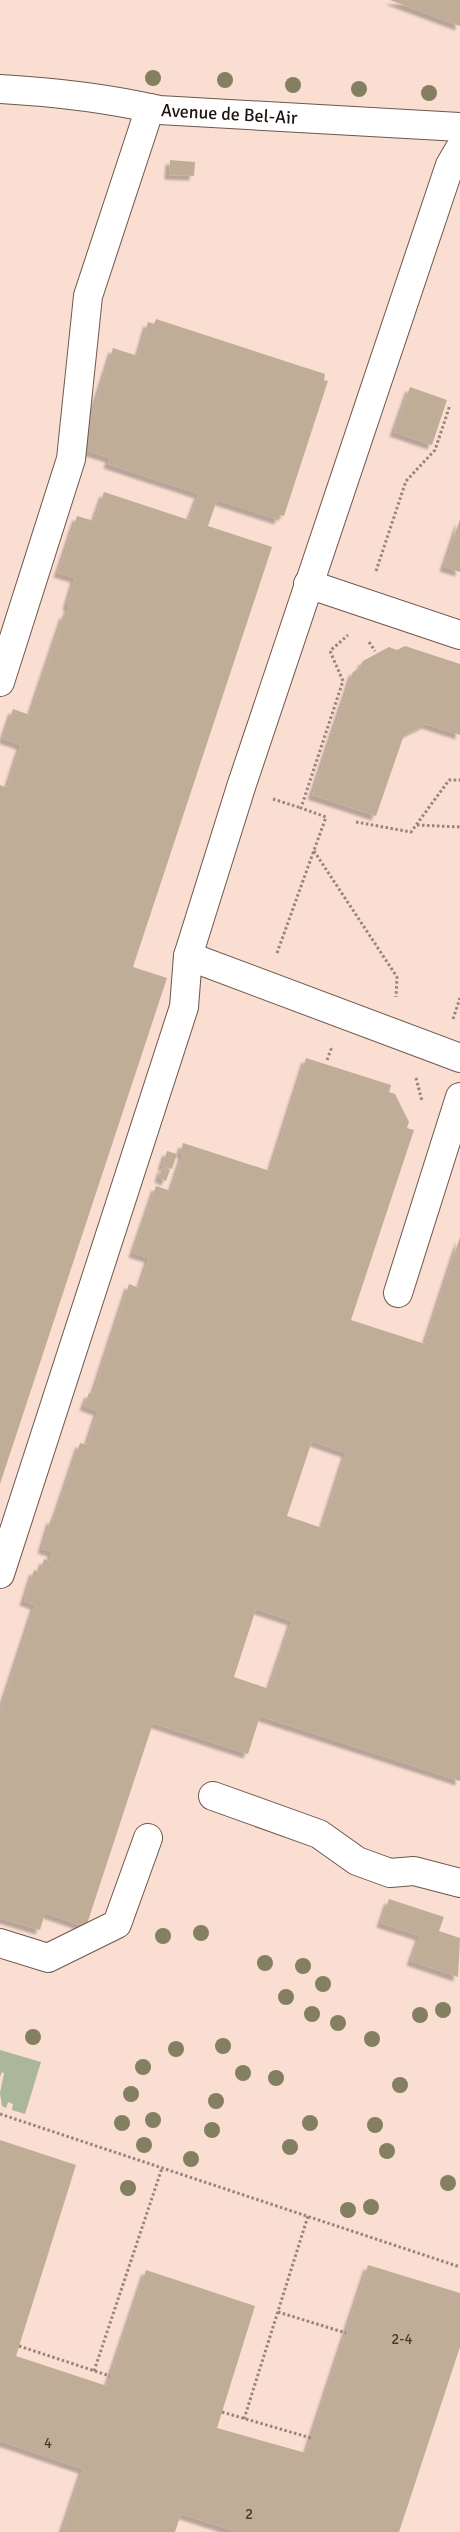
<svg xmlns="http://www.w3.org/2000/svg" width="460" height="2532" viewBox="0 0 460 2532" font-family="Signika,sans-serif">
<defs>
<filter id="shadow"><feDropShadow dx="-4.5" dy="4.5" stdDeviation="1" flood-color="#0004"/></filter>
</defs>
<rect width="100%" height="100%" fill="#faded1"/>
<polygon fill="#aab79b" points="0,2050 41,2062 25,2114 12,2110 13,2104 8,2102 6,2108 2,2106 0,2093 4,2073 2,2072 0,2077"/>
<g fill="#bfad98" fill-rule="evenodd" filter="url(#shadow)">
<polygon points="390,0 460,0 460,26"/>
<polygon points="170,160 195,162 194,176 169,175"/>
<polygon points="156,319 325,374 324,380 328,381 284,516 280,515 279,520 217,500 208,526 272,547 133,967 167,978 0,1484 0,785 7,788 21,745 3,739 13,709 30,715 64,614 66,615 69,606 67,605 75,578 58,573 77,516 94,521 104,492 189,520 199,494 108,464 110,458 81,449 113,348 138,356 148,322 154,324"/>
<polygon points="410,387 447,400 432,445 394,432"/>
<polygon points="460,519 460,572 444,567"/>
<polygon points="405,646 460,664 460,735 426,724 404,735 376,816 312,795 353,672 360,668 363,661 389,647 397,650"/>
<path d="M306,1058l85,27 -2,7 6,2 14,28 -2,6 7,2 -63,190 74,24 35,-107v544l-200,-65 -12,38 -95,-31 -67,204 -41,-14 -5,17 -40,-12v-206l35,-107 -11,-4 10,-31 6,2 4,-13 6,2 2,-9 -10,-3 9,-30 3,1 26,-77 7,2 11,-34 -14,-5 5,-13 4,1 36,-110 10,4 10,-30 -16,-5 23,-67 15,5 12,-37 -3,-1 3,-10 87,28zM312,1441l34,12 -24,75 -35,-12zM256,1609l36,12 -23,68 -35,-12z"/>
<polygon points="167,1151 177,1154 172,1169 162,1166"/>
<polygon points="162,1168 170,1170 166,1181 159,1178"/>
<polygon points="389,1899 444,1917 439,1931 460,1938 458,1977 411,1961 420,1936 381,1923"/>
<polygon points="0,2140 76,2165 16,2356 107,2386 146,2270 255,2306 217,2428 306,2453 368,2265 460,2293 460,2347 399,2532 238,2532 181,2514 175,2532 62,2532 83,2469 0,2441"/>
</g>
<g fill="none" stroke-linecap="round" stroke-linejoin="round">
<g stroke="#6e574b" stroke-width="30">
<g id="minor">
<path id="s1" d="M0,89c54,3 106,9 159,21l301,17"/>
<polyline points="308,584 460,635"/>
<polyline points="0,682 71,459 88,296 150,108"/>
<polyline points="188,956 460,1058"/>
<polyline points="398,1293 460,1097"/>
<polyline points="0,1574 184,1007 188,956 241,787 450,165 460,148"/>
<polyline points="213,1796 319,1834 357,1861 390,1873 414,1871 460,1883"/>
<polyline points="0,1943 48,1958 117,1924 148,1838"/>
</g>
</g>
<g stroke="#98847b" stroke-width="3" stroke-dasharray="2.5 2.5" stroke-linecap="butt">
<polyline points="376,571 406,481 435,450 450,405"/>
<polyline points="369,642 375,651"/>
<polyline points="273,799 301,808"/>
<polyline points="356,822 411,832 449,780 460,780"/>
<polyline points="417,825 460,827"/>
<polyline points="314,851 397,977 396,997"/>
<polyline points="277,953 326,817 301,808 343,681 330,651 348,635"/>
<polyline points="453,1019 460,998"/>
<polyline points="327,1060 331,1049 329,1047"/>
<polyline points="416,1078 422,1101"/>
<polyline points="0,2114 460,2267"/>
<polyline points="278,2312 346,2333"/>
<polyline points="19,2346 110,2376"/>
<polyline points="94,2371 162,2168"/>
<polyline points="222,2412 311,2438"/>
<polyline points="244,2419 308,2216"/>
</g>
<use href="#minor" stroke="#fff" stroke-width="28"/>
</g>
<g fill="#837f60">
<circle cx="153" cy="78" r="8"/>
<circle cx="225" cy="80" r="8"/>
<circle cx="293" cy="85" r="8"/>
<circle cx="359" cy="89" r="8"/>
<circle cx="429" cy="93" r="8"/>
<circle cx="201" cy="1933" r="8"/>
<circle cx="163" cy="1936" r="8"/>
<circle cx="265" cy="1963" r="8"/>
<circle cx="303" cy="1966" r="8"/>
<circle cx="323" cy="1984" r="8"/>
<circle cx="286" cy="1997" r="8"/>
<circle cx="443" cy="2010" r="8"/>
<circle cx="312" cy="2014" r="8"/>
<circle cx="420" cy="2015" r="8"/>
<circle cx="338" cy="2023" r="8"/>
<circle cx="33" cy="2037" r="8"/>
<circle cx="372" cy="2039" r="8"/>
<circle cx="223" cy="2046" r="8"/>
<circle cx="176" cy="2049" r="8"/>
<circle cx="143" cy="2067" r="8"/>
<circle cx="243" cy="2073" r="8"/>
<circle cx="276" cy="2078" r="8"/>
<circle cx="400" cy="2085" r="8"/>
<circle cx="131" cy="2094" r="8"/>
<circle cx="216" cy="2101" r="8"/>
<circle cx="153" cy="2120" r="8"/>
<circle cx="122" cy="2123" r="8"/>
<circle cx="310" cy="2123" r="8"/>
<circle cx="375" cy="2125" r="8"/>
<circle cx="212" cy="2130" r="8"/>
<circle cx="144" cy="2145" r="8"/>
<circle cx="290" cy="2147" r="8"/>
<circle cx="387" cy="2151" r="8"/>
<circle cx="191" cy="2159" r="8"/>
<circle cx="448" cy="2183" r="8"/>
<circle cx="128" cy="2188" r="8"/>
<circle cx="371" cy="2207" r="8"/>
<circle cx="348" cy="2210" r="8"/>
</g>
<g text-anchor="middle" stroke-width="5" stroke-linejoin="round" paint-order="stroke">
<g font-size="15" fill="#473b32">
<text x="402" y="2344">2-4</text>
<text x="48" y="2448">4</text>
<text x="249" y="2519">2</text>
</g>
<g font-size="18" fill="#1f1510" stroke="#fff">
<text dy="6" stroke="none"><textPath href="#s1" startOffset="231">Avenue de Bel-Air</textPath></text>
</g>
</g>
</svg>
